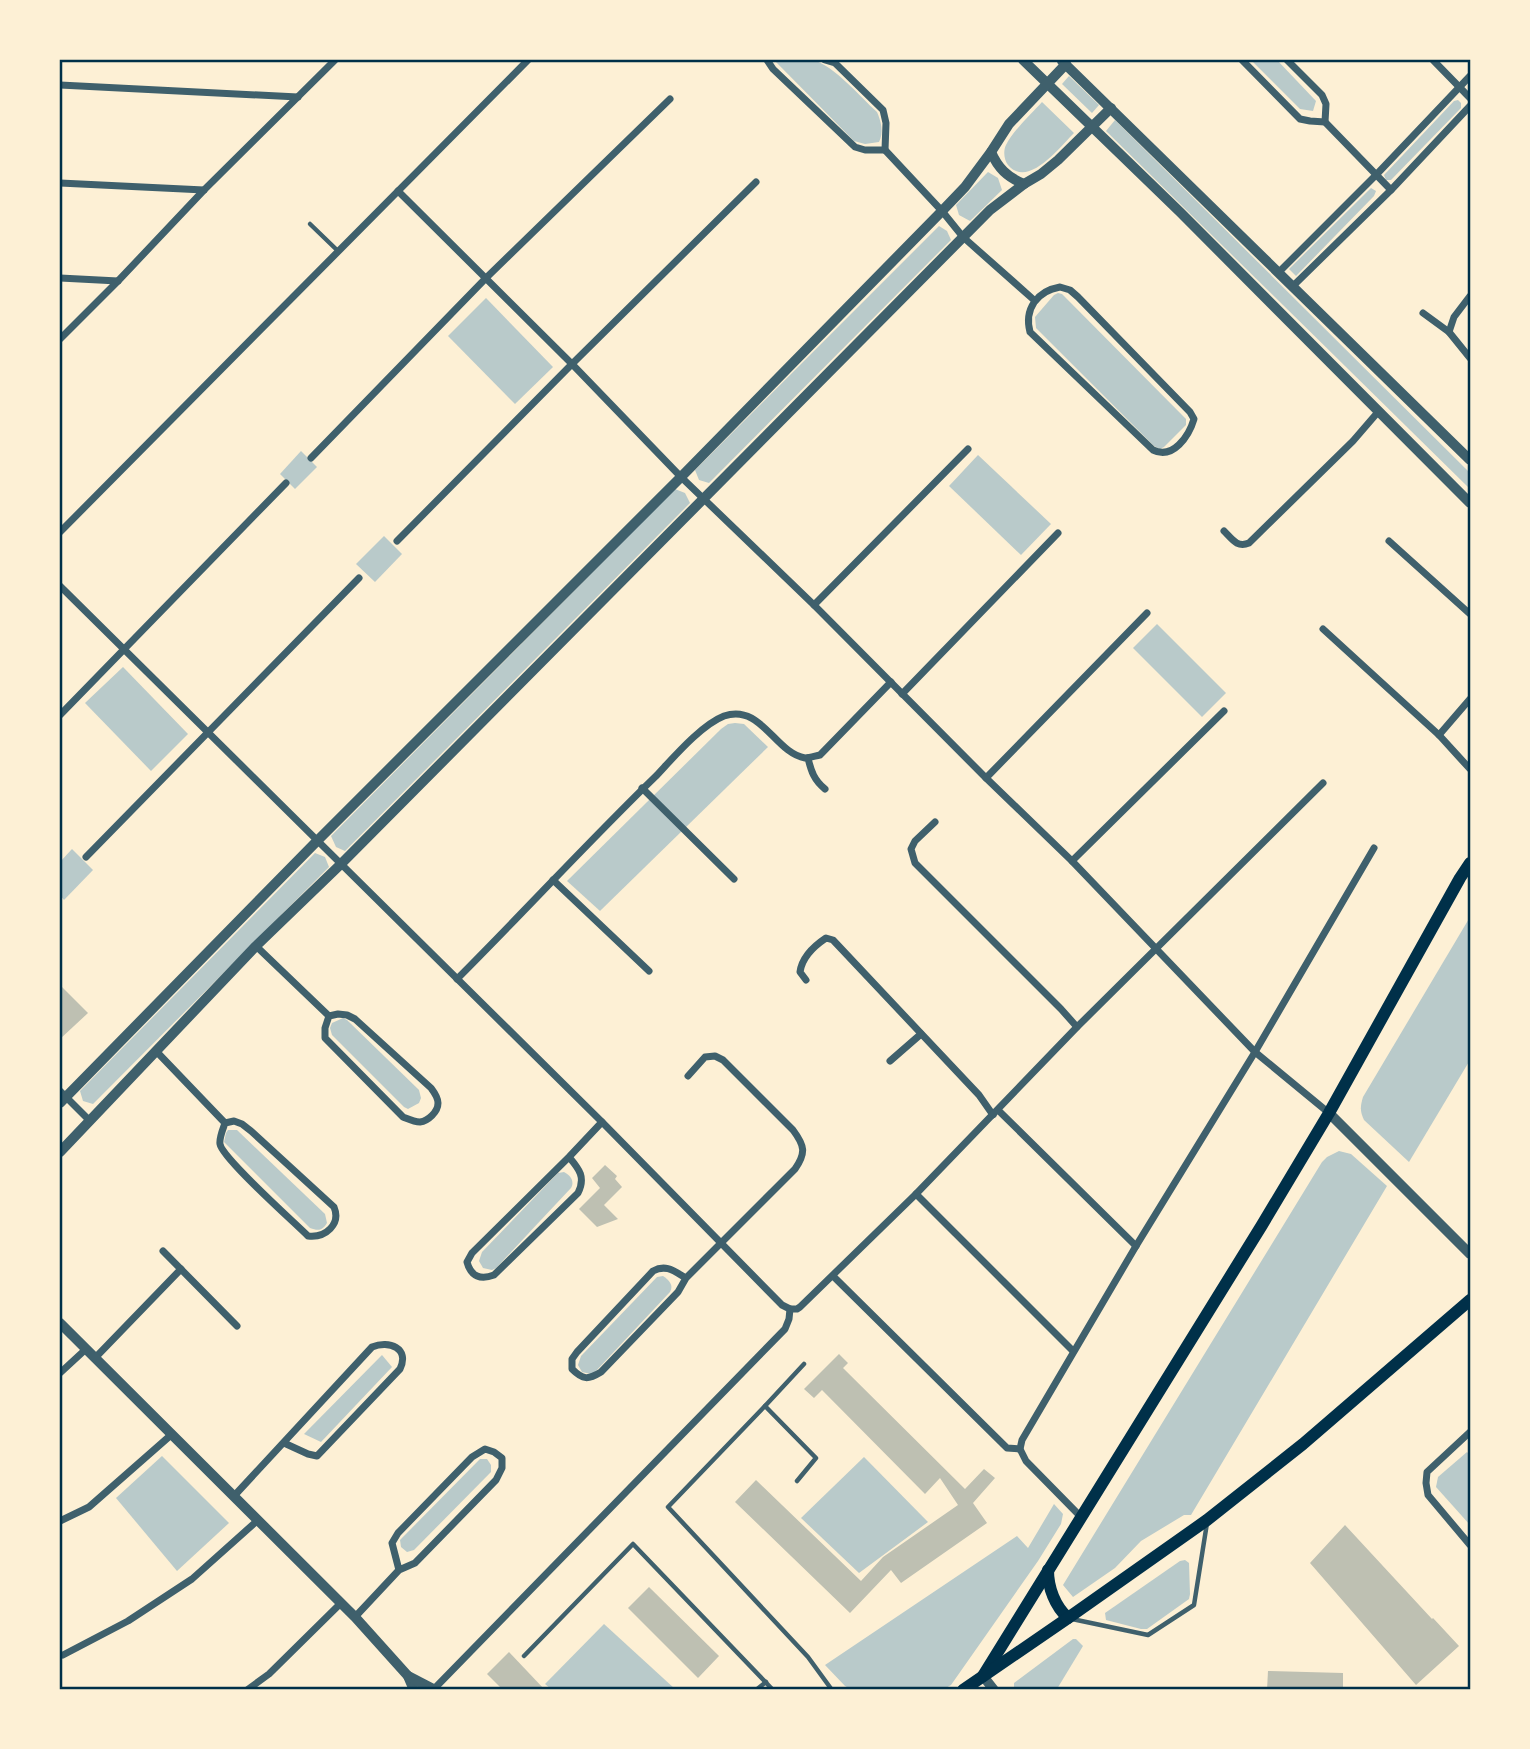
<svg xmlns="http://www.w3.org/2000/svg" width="1530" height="1749" viewBox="0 0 1530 1749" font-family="Cabin,sans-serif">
<rect width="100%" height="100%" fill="#fdf0d5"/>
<g fill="#b9caca">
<path d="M774,60c12,0 27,-3 39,0 23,7 46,36 64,52 4,9 7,21 2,30l-14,2 -11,-3z"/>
<polygon points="1251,60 1277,60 1316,101 1313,111 1300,109"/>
<polygon points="1069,76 1099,105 1092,113 1062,84"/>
<polygon points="1458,100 1461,103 1461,108 1391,180 1386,180 1384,175 1454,101"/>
<path d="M1042,102l32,31c-14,14 -46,56 -66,32 -4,-5 -5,-14 -2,-20 6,-13 26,-32 36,-43z"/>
<polygon points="1115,120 1470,473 1470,489 1106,131"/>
<polygon points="988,172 998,178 1002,190 970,221 959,215 956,205"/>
<polygon points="1371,188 1376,191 1374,196 1296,276 1289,269"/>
<polygon points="939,226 947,231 951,240 709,483 699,480 695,470"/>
<polygon points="1058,293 1062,294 1186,419 1186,425 1164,447 1160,449 1154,446 1036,328 1035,317 1054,295"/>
<polygon points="486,298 553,367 515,404 448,336"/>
<polygon points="301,451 317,467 295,489 280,474"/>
<polygon points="978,455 1051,524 1021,555 949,486"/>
<polygon points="675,489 685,493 690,503 345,851 336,847 331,836"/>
<polygon points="384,536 402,554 375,582 356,564"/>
<polygon points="1157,624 1226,693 1202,717 1133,648"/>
<polygon points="123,667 188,734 151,771 85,703"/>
<polygon points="735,723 744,724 768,747 600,911 567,881 721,729 728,724"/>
<polygon points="72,849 93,870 64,900 60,895 60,862"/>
<polygon points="315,853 325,857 329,867 93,1104 83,1101 80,1091"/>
<path d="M1470,917v143l-61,102 -45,-42c-4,-9 -4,-13 -1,-23z"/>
<polygon points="343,1018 347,1020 419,1090 421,1098 419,1103 408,1109 404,1107 332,1035 330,1028 332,1023"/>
<path d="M228,1130h9l88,84 2,9c-5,8 -9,8 -17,5l-86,-86 2,-9z"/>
<polygon points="1339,1151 1351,1154 1387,1186 1191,1515 1184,1515 1141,1541 1115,1568 1073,1597 1063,1585 1322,1162 1327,1157"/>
<path d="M564,1172c6,3 11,9 7,16l-75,80 -4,2 -9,-2 -4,-7 3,-9 76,-79z"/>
<path d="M663,1276c6,4 11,9 7,16l-75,80 -4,2 -9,-2 -4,-7 3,-9 76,-79z"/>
<polygon points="382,1355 392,1367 321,1442 304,1434"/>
<polygon points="1467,1452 1470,1455 1470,1525 1436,1487 1438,1477"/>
<polygon points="162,1456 229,1523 177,1571 116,1498"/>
<polygon points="864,1457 928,1522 859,1573 801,1518"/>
<polygon points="480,1459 487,1459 491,1465 491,1472 414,1550 407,1552 401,1547 400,1540"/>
<polygon points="1054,1504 1063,1514 1061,1524 1038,1561 951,1685 944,1689 851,1689 845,1686 825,1665 1017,1536 1028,1548"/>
<polygon points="1185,1560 1189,1563 1190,1594 1189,1599 1147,1629 1141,1629 1106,1620 1105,1613 1180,1561"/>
<polygon points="604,1624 675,1689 551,1689 545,1684"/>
<polygon points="1073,1639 1076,1639 1083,1646 1057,1689 1014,1689 1014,1683"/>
</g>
<g fill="#bec0b2">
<polygon points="60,985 88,1013 60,1039"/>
<polygon points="605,1165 617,1176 615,1179 622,1187 604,1205 618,1219 597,1227 579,1209 600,1188 592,1178"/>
<polygon points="839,1354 848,1363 843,1368 965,1489 984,1469 995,1478 973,1503 987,1523 901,1583 891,1570 850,1613 735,1502 756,1480 861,1581 883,1557 958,1505 940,1478 925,1494 822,1390 814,1398 804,1389"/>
<polygon points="1345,1525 1432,1619 1433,1618 1459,1646 1416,1685 1310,1563"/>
<polygon points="649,1587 719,1656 698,1678 628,1608"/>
<polygon points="509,1652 545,1690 503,1690 487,1674"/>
<polygon points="1268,1671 1343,1673 1343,1690 1267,1690"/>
</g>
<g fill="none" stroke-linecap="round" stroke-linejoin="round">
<g stroke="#3f606c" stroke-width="4.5">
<polyline points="310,224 338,251"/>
<polyline points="765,1406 804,1364"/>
<polyline points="797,1481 816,1458 765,1406 668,1507 808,1657 832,1690"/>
<polyline points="1072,1619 1148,1635 1194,1605 1207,1523"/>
<polyline points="524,1656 633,1544 773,1690"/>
<polyline points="756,1690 766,1682"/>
</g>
<g stroke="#3f606c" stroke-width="7">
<polyline points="767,60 773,69 855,147 865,150 885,150 886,123 883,110 835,63 825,60"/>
<polyline points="1242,60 1300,119 1310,121 1325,122 1391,190"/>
<polyline points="1287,60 1322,95 1326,104 1325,122"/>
<polyline points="1433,60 1470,98"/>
<polyline points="60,85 298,97"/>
<polyline points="885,150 942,211 963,237 1034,300"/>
<polyline points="60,183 204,190"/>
<polyline points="398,191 572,364 681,477 814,605 986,778 1072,861 1255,1052 1329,1113"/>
<polyline points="1279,272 1376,175 1470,76"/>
<polyline points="60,278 118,281"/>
<polyline points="1293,286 1391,190 1470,106"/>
<path d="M1060,287l10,3 8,7 112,115 4,7c-5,17 -21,41 -41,31l-123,-118c-6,-23 7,-41 30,-45z"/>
<polyline points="1470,296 1454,317 1449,332 1470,358"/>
<polyline points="1423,313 1449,332"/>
<polyline points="60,339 118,281 204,190 335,60"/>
<polyline points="311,458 486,278 670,99"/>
<path d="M1224,531c8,8 13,17 25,12l104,-102 25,-29"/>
<polyline points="60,532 528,60"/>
<polyline points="397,541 572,364 756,182"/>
<polyline points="1389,541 1470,614"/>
<polyline points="60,586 602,1122 782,1305 790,1309"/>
<polyline points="814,605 968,449"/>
<polyline points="1323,629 1439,735 1470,769"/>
<polyline points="902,694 1058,533"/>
<polyline points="60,715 286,483"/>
<polyline points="1439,735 1470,699"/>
<path d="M808,758c3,13 6,22 17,31"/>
<polyline points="986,778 1147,613"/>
<polyline points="642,788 734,879"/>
<polyline points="935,822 915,841 911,849 915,863 1061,1009 1077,1027"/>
<polyline points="86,857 359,578"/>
<polyline points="1072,861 1224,711"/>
<polyline points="553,880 649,971"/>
<polyline points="256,946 329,1016"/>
<path d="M457,979c67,-67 131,-137 199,-203 17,-18 45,-51 68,-60 37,-13 51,37 81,42 5,0 10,-2 15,-3l71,-73"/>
<path d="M806,980l-6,-8c2,-15 14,-26 26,-34l7,2 146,155 14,20"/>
<path d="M338,1014l9,1 8,4 76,69c3,4 7,9 7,15 0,9 -10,18 -18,19 -6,0 -12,-3 -17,-5l-78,-79v-10l4,-12z"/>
<polyline points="156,1051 225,1123"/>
<polyline points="890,1061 921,1034"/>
<polyline points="60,1091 89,1120"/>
<polyline points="998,1110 1136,1246"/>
<path d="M234,1121l8,3 9,7 83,76c7,17 -8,31 -26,29 -14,-14 -86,-78 -88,-92 -1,-6 3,-15 5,-21z"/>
<path d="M569,1157c10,12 17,20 9,36l-84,82c-13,5 -23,2 -27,-13l5,-9 97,-96 33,-35"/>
<polyline points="916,1194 1073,1351"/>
<polyline points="163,1251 237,1326"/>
<polyline points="833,1276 1007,1448 1020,1449"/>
<path d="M686,1278c-12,-7 -20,-14 -33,-7l-76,81 -5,7v10c11,11 16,11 29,3l77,-80 8,-14 109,-109c11,-16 10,-23 -2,-39l-70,-70 -8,-4 -10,1 -17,19"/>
<polyline points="95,1358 181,1269"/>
<polyline points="60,1373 86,1349"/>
<polyline points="1470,1432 1427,1472 1426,1483 1428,1495 1470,1545"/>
<path d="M234,1496l138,-149c17,-7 38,1 28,22l-83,87 -9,-2 -24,-11"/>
<polyline points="1081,1517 1026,1461 1020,1449 1022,1440 1136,1246 1255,1052 1374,848"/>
<polyline points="60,1521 89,1507 171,1435"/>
<polyline points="355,1617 399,1570 415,1563 496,1480 502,1468 502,1458 494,1452 485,1449 472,1457 398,1533 392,1543 399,1570"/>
<polyline points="63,1655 128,1621 192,1579 258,1520"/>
<polyline points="247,1690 269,1674 341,1603"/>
<polyline points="433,1690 785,1329 789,1319 790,1309 797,1309 800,1307 916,1194 1077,1027 1323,783"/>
</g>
<g stroke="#3f606c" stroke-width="10">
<polyline points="1023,60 1180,212 1470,503"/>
<polyline points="1062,61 1470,460"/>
<path d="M991,152c7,16 16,25 33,32"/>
<polyline points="60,1103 317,841 681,477 942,211 965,187 991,152 1009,124 1066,64"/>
<polyline points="1329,1113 1470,1254"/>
<polyline points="60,1152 256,946 341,864 990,210 1024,184 1041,174 1058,160 1111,108"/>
<polyline points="60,1323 355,1617 408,1676 414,1690"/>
<polyline points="408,1676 435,1690"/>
<polyline points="983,1676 994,1690"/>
</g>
<g stroke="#003049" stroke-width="12">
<path d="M1048,1570c0,18 7,36 20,48"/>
<polyline points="983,1676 1262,1225 1329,1113 1460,878 1470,863"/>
<polyline points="963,1690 1068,1618 1207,1520 1303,1444 1470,1300"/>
</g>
</g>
<rect width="1530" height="1749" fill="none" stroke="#fdf0d5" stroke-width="122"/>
<rect x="61" y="61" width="1408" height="1627" fill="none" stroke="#003049" stroke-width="2.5"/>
</svg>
